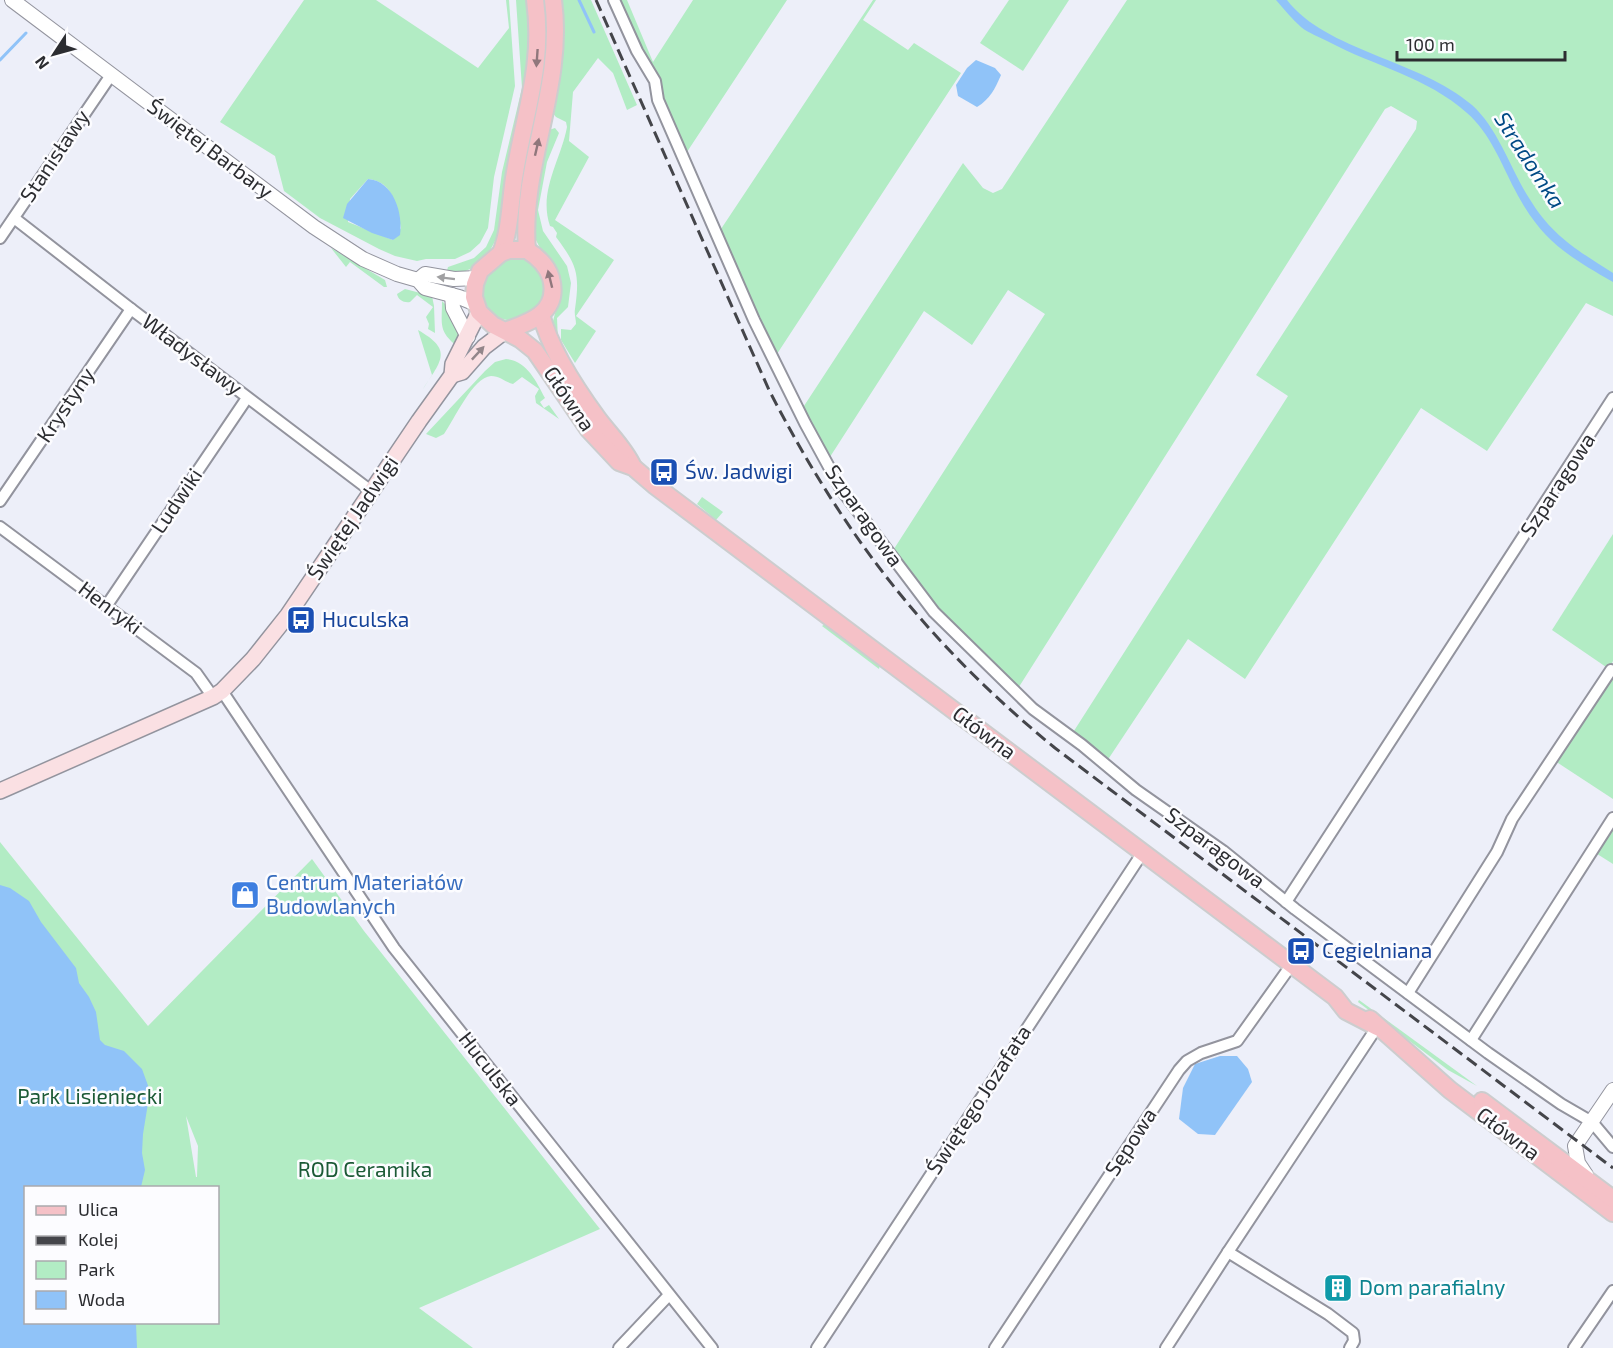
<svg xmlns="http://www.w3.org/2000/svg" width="1613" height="1348" viewBox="0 0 1613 1348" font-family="'Exo 2',sans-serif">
<rect width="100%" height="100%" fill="#edeff9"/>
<g fill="#b2ecc4" fill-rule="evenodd">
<path d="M304,0h72l102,68 31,-40 -3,-28h3l6,86 -21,91 -6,51 -8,15 -10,9 -15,7h-29l-9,2 -22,-5 -16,-7 -59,-31 -36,-27 -9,-35 -55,-34zM368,179c26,2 29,30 33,49l-8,12 -45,-18 2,-23z"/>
<path d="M516,0h14l2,38 -31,187c-9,29 -23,49 -55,49l2,-7 26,-9 12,-11 8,-17 8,-58 20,-84z"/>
<path d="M559,0h32l46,105 -10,5 -14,-37 -15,-15 -25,34 -4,49 20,16 -34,63 59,40 -38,56 20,15 -21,32 -14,-23v-11l10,1 5,-6c0,-5 -2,-10 -1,-15 5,-35 2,-44 -19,-72l1,-4 -4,-6 -3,-1c-12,-35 11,-66 17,-99l-1,-5 -10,-5 -4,-5z"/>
<polygon points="618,0 627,0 653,62 693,0 787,0 685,155"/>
<polygon points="873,0 876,0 863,20 908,50 914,43 961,73 775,357 719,232"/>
<polygon points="1009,0 1069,0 1023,71 980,43"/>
<polygon points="1127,0 1613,0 1613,316 1586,303 1487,451 1421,408 1245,679 1188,639 1107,761 1072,734 1288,396 1256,375 1416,129 1417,121 1391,106 1385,109 1017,690 935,609 892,552 1045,314 1008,290 972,345 924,311 828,460 802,409 963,163 983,188 993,193 1002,189"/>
<polygon points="555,128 559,133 547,162 538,210 543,231 567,266 571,283 568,307 557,318 558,341 553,330 553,321 558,302 560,280 554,263 540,248 534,236 538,176 549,130"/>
<polygon points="331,248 385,280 387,287 384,287 350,262 346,267"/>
<path d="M508,256c15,2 27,4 34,20 8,18 0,29 -15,38 -4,3 -8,6 -12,6 -22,3 -39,-20 -29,-40 4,-10 15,-15 22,-24z"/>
<path d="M405,289l27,7 2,10 1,27 -7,-4 1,-5 -3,-7 7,-10 -16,-12 -7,7c-6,1 -12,-2 -13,-8z"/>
<path d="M442,301l6,6 12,26 -2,14c-20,-16 -16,-22 -16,-46z"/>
<path d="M418,330c35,20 24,30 5,59l9,-14z"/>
<path d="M506,359c21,2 30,22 39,39l-5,4 4,6 5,-3 10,14 -23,-16 -1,-7 4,-7 -17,-12 -9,7c-8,-2 -13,-8 -22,-8 -18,1 -37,44 -47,58l-8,4 -10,-4 59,-63 10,-9z"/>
<polygon points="702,497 723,512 716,520 697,504"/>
<polygon points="1613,534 1613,661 1609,669 1552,630"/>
<polygon points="825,624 880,665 879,669 822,626"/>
<polygon points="1613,677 1613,799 1555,761"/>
<polygon points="1613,822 1613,864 1594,852"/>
<path d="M0,842l148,184 164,-167 52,72 236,298 -181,79 54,40h-473zM186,1116l12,30 -1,31h-1zM26,1188h192v134h-192z"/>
<polygon points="1359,1000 1477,1086 1448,1070 1358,1002"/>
</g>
<g fill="#90c3f8">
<path d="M1276,0h11c39,51 133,60 185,105 26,23 39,65 57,93 23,38 48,52 84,75v9c-47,-27 -72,-42 -98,-92 -14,-27 -25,-57 -48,-77 -40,-36 -93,-47 -138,-71 -9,-5 -21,-9 -28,-15 -9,-8 -17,-18 -25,-27z"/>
<path d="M976,60l19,8 6,7c-6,14 -11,24 -24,32l-19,-11 -2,-11 11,-17z"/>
<path d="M368,179c26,2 35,35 32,56l-7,5 -21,-7 -29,-15 4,-14z"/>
<polygon points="0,885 10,888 29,901 41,922 76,968 79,983 89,997 96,1012 100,1040 105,1045 124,1051 142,1069 150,1091 143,1134 142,1153 145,1170 141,1187 26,1188 26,1322 136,1323 137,1348 0,1348"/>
<polygon points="1220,1056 1237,1056 1248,1069 1252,1082 1215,1135 1198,1134 1179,1119 1183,1088 1195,1064"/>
</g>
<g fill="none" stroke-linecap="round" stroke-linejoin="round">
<g stroke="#90c3f8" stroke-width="3">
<polyline points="579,0 594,32"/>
<polyline points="0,60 26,33"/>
</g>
<g stroke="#93949e" stroke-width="14">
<g id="minor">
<polyline points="614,0 637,51 655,81 658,100 754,320 805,423 841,489 934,612 1033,709 1082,745 1136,790 1223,851 1295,909 1488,1053 1561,1104 1592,1122 1613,1147"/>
<polyline points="14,218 131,309 371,491"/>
<polyline points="0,238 111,75"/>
<polyline points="0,501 131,309"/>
<polyline points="0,527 196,673 213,697"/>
<polyline points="107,605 247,398"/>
<polyline points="222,691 394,948 712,1348"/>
<polyline points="1286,902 1613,398"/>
<polyline points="1408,993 1497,852 1512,819 1611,670"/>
<polyline points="1471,1040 1613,818"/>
<polyline points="1228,1252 1328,1314 1353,1333 1354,1341 1350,1348"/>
<polyline points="619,1348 669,1295"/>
<polyline points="817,1348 1143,852"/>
<polyline points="995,1348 1179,1070 1187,1061 1201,1053 1237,1041 1292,964"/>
<polyline points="1166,1348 1228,1252 1377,1027"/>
<polyline points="1574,1348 1613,1291"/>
</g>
</g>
<g stroke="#93949e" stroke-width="16">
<g id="tertiary">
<polyline points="12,0 314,227 363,259 397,274 418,280 425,288 459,297 476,304"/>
<polyline points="418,280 425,274 454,279 477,278"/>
<polyline points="452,295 453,308 468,337"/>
<polyline points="1586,1175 1578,1163 1575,1146 1613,1090"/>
</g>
</g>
<g stroke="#93949e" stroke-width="18">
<g id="secondary">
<polyline points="452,375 462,372 484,347 505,331"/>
<polyline points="0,791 213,697 222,691 253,659 288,615 419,421 452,375 453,364 479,312"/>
</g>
</g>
<g stroke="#cccdce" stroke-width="20">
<g id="primary">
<path d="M527,250c-7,-85 38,-163 26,-250"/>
<path d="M501,253c10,-25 9,-54 14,-81 10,-61 29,-108 20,-172"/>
<path d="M541,314c9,36 35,75 57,105 12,16 27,30 35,48"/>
<path d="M505,331c26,-9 55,-19 46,-53 -4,-13 -13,-21 -24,-28h-18l-8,3 -21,18 -5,13 -1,13 5,15 14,13 27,14 15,12 54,79 30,32 14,5 21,18 681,512 11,14 31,16"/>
<polyline points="1370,1019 1450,1090 1613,1213"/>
<polyline points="1482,1101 1613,1199"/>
</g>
</g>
<use href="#minor" stroke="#fff" stroke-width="10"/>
<use href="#tertiary" stroke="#fff" stroke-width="14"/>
<use href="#secondary" stroke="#fae0e3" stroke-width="15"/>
<use href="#primary" stroke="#f5c1c7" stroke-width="16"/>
<path stroke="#44454a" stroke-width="3" stroke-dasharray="12 6" stroke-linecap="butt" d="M596,0l173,390c75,146 159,254 286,358l558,420"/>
</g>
<defs><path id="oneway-solid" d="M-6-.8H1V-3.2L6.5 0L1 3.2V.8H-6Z" transform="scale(1.5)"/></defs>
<g fill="#90777c">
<use href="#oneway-solid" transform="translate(537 58) rotate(94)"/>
<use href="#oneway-solid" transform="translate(537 147) rotate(-77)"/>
<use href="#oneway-solid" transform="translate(550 279) rotate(-104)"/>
</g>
<use fill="#a0a0a2" href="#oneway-solid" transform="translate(446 278) rotate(-173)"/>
<use fill="#93868a" href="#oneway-solid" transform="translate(478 353) rotate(-47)"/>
<defs>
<g id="bus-square" transform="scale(1.5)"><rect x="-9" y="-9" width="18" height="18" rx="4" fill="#1a4fb4" stroke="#fcfcff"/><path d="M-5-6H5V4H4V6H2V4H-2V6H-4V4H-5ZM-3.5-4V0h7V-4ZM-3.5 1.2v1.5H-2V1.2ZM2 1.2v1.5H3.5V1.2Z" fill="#fff"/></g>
<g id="shop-square" transform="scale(1.5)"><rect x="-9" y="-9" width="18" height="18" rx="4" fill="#3f7fe0" stroke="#fcfcff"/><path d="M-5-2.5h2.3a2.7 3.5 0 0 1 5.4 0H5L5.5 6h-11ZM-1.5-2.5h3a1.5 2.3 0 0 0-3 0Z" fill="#fff"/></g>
<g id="building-square" transform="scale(1.5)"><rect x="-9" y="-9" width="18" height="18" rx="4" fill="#0f9aa8" stroke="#fcfcff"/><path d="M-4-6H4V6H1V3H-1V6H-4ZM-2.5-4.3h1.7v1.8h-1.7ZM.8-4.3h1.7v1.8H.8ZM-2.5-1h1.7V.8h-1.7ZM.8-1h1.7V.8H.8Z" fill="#fff"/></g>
</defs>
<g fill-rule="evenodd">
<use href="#bus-square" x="664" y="472"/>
<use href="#bus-square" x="301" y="620"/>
<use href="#shop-square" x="245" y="895"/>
<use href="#bus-square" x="1301" y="951"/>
<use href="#building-square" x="1338" y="1288"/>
</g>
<g text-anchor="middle" stroke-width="5" stroke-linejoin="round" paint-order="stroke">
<g font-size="21" fill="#2c2d31" stroke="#fcfcff">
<text transform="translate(210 149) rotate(37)" y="7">Świętej Barbary</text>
<text transform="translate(55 156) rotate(-56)" y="7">Stanisławy</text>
<text transform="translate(192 355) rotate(37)" y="7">Władysławy</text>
<text transform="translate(569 399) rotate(56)" y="7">Główna</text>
<text transform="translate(66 405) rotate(-56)" y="7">Krystyny</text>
<text transform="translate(1558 485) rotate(-57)" y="7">Szparagowa</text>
<text transform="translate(177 501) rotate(-56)" y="7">Ludwiki</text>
<text transform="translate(864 516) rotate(55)" y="7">Szparagowa</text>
<text transform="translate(353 518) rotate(-56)" y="7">Świętej Jadwigi</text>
<text transform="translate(110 608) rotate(37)" y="7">Henryki</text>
<text transform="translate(984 733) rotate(37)" y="7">Główna</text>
<text transform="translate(1215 848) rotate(37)" y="7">Szparagowa</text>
<text transform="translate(490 1069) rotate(52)" y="7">Huculska</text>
<text transform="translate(979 1100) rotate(-57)" y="7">Świętego Jozafata</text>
<text transform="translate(1508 1134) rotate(37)" y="7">Główna</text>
<text transform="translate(1131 1142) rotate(-57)" y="7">Sępowa</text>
</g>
<g font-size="21" fill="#164399" stroke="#fcfcff" text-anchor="start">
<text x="685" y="479">Św. Jadwigi</text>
<text x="322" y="627">Huculska</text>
<text x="1322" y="958">Cegielniana</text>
</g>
<g font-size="21" fill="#366cbe" stroke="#fcfcff" text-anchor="start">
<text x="266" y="890">Centrum Materiałów<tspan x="266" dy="24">Budowlanych</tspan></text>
</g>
<g font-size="21" fill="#1b5a36" stroke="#fcfcff">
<text x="90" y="1104">Park Lisieniecki</text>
<text x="365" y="1177">ROD Ceramika</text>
</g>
<g font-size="21" fill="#0d838f" stroke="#fcfcff" text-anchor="start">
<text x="1359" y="1295">Dom parafialny</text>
</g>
<g font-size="22" font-style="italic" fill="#004a85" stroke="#fcfcff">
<text transform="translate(1530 160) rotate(57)" y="8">Stradomka</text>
</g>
</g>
<rect x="24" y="1186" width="195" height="138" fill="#fcfcff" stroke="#a9a9ad" stroke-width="1.5"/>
<rect x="36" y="1206" width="30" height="9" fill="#f5c1c7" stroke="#a9a9ad" stroke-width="1.5"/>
<text x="78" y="1216" font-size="18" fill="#2c2d31">Ulica</text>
<rect x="36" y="1236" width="30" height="9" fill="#44454a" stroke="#a9a9ad" stroke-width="1.5"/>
<text x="78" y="1246" font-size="18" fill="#2c2d31">Kolej</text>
<rect x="36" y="1261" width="30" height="18" fill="#b2ecc4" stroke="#a9a9ad" stroke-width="1.5"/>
<text x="78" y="1276" font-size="18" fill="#2c2d31">Park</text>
<rect x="36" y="1291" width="30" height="18" fill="#90c3f8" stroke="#a9a9ad" stroke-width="1.5"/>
<text x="78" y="1306" font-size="18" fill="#2c2d31">Woda</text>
<g transform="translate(54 54) rotate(234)" stroke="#fcfcff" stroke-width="4.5" paint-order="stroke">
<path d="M0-4.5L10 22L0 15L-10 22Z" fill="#2c2d31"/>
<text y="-9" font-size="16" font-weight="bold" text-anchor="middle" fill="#2c2d31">N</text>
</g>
<path d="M1397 51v9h168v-9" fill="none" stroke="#2c2d31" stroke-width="3"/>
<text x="1406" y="51" font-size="18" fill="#2c2d31" stroke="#fcfcff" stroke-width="4.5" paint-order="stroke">100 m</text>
</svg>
